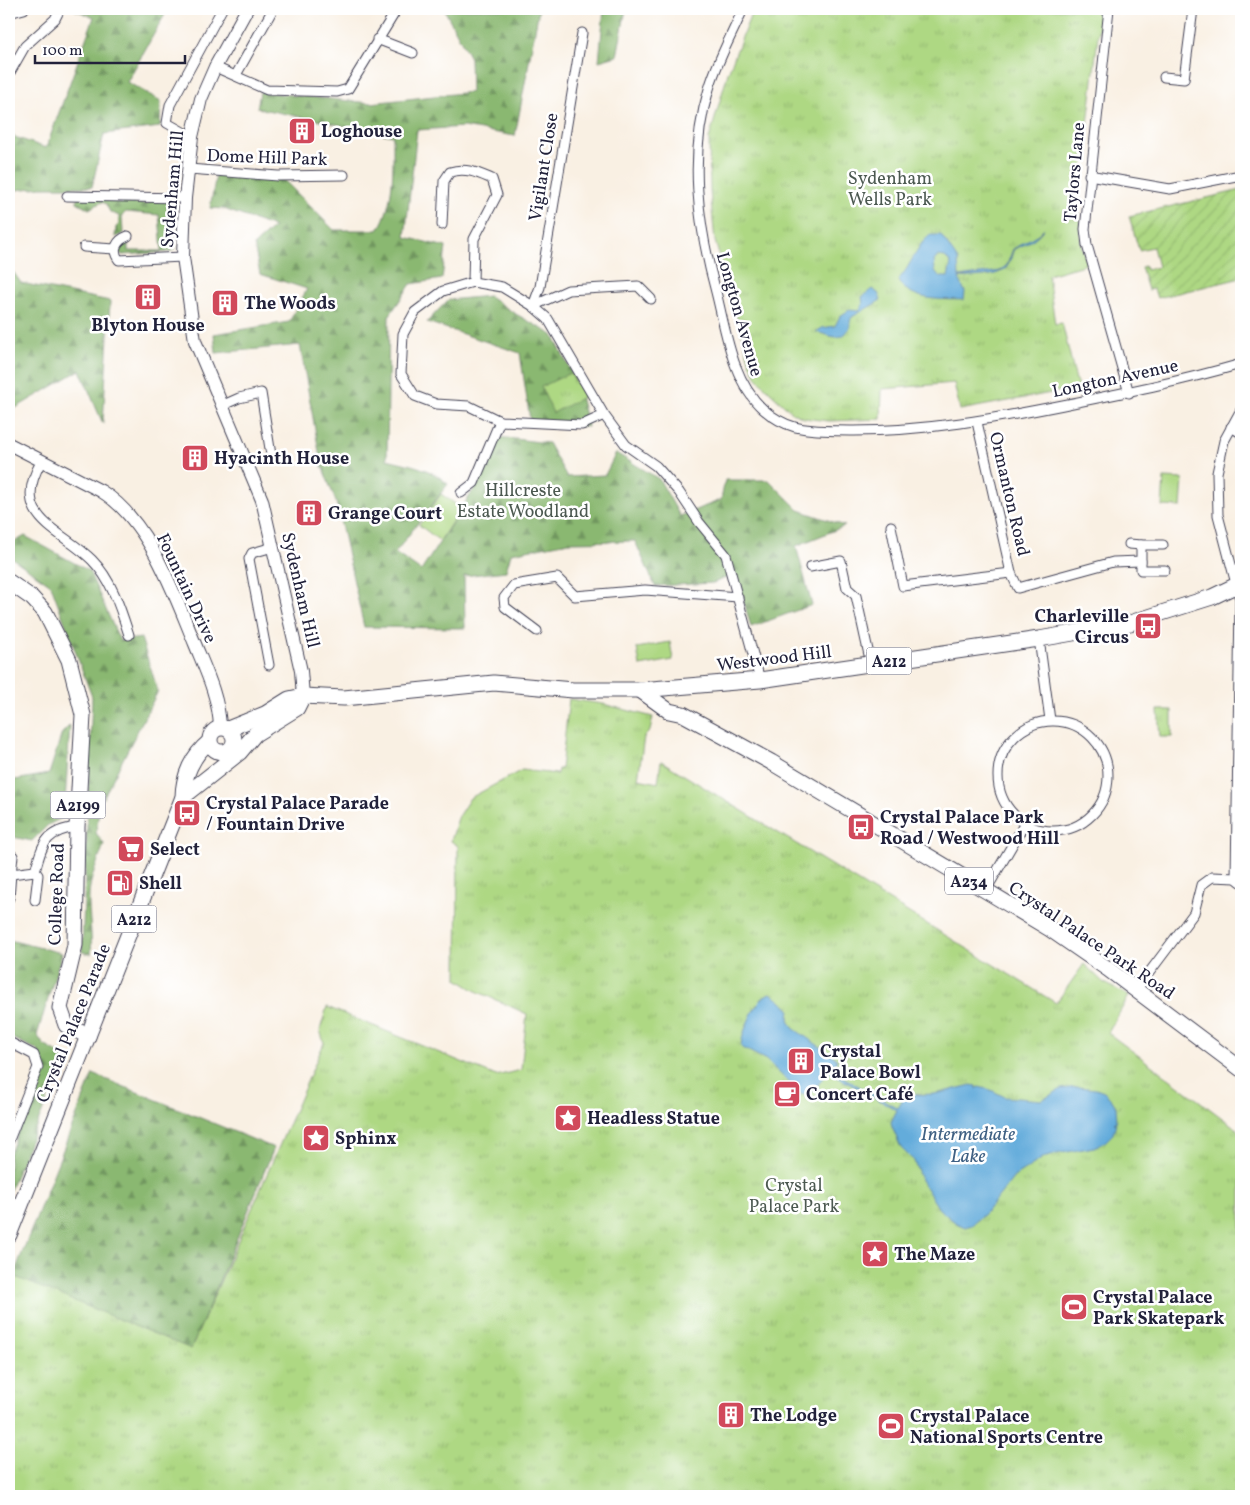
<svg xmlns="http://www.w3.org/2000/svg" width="1250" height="1505" viewBox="0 0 1250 1505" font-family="Vollkorn,serif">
<defs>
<pattern id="forest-firs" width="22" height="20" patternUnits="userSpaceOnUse" patternTransform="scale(1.25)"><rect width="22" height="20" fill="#8ab871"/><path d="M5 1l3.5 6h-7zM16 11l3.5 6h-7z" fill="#70955e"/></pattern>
<pattern id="park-tufts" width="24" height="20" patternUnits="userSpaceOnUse" patternTransform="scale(1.25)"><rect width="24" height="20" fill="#aed883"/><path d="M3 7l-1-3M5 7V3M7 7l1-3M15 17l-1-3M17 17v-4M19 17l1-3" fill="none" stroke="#95b972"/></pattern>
<pattern id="garden-furrows" width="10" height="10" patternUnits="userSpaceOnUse" patternTransform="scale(1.25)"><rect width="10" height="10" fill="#aed883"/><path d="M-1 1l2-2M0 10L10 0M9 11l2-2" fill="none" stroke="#95b972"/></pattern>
</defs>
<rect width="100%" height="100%" fill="#fff"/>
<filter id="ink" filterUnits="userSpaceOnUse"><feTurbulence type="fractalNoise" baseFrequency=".02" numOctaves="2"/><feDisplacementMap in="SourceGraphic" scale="10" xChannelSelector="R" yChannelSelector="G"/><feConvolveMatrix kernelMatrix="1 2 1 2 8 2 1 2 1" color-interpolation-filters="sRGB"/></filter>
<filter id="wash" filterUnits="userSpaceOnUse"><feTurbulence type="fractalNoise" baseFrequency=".0096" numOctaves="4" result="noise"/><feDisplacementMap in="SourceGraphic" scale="20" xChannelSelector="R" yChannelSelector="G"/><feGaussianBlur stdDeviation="1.12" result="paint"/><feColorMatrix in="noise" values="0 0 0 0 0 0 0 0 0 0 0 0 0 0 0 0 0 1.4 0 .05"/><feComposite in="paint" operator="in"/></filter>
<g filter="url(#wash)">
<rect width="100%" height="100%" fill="#f9f0e3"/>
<g fill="#aed883" stroke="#687d5f">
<polygon points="1164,478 1183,479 1181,507 1162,506"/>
<polygon points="441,494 461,508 440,541 419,525"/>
<polygon points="670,642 673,660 640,666 637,648"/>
</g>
<g fill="url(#forest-firs)" stroke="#566d56">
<polygon points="72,9 168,9 127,82 161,101 160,127 104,134 92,187 41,187 9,191 9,145 12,136 46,148 94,17"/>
<path d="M444,9h95l-24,127 -51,-9 -47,3 -12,107 41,10 -4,32 -31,5 -22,32 -2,143c23,6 42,8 61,25l-53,69 26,18 55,-85 22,-49 50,6 19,34 38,-2 11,-22 43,26 21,37 41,-16 4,-20h44l30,30 46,16 -49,20 16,59 -61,22 -15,-53 -23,9 -58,3 -20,-45 -66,1 -58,11 -5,18 -42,5 1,52 -101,-1 -28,-125 -15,-39 -21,-118 -84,8 -2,-19 75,-12 18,-33 -47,-15 -6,-29 20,-18 -50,-18 -14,-1 6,-33 68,5 50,50h44c17,-26 15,-64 15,-94l-136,-28 3,-16 111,11 100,-11 -1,-34z"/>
<polygon points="604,9 626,9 617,56 599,61"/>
<polygon points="90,191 97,195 125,198 125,203 148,204 151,200 176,201 175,223 171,230 176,243 174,250 167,252 122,255 119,252 121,243 128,240 128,251 162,251 159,215 126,212 122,216 123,234 115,237 116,227 119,224 119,216 110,212 106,204 102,202 89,209 77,202 78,193"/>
<polygon points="9,266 21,283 110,301 103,424 80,370 9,412"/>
<polygon points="489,296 514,313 553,335 576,381 588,427 530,420 520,353 427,322 448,300"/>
<path d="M25,536l64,35 31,70 21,-3 17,53 -58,113 -4,29 8,11c-5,16 -15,36 -15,52 -1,20 4,39 2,58l-9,-2 10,-255 -41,-112 -42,-29v-11z"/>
<polygon points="70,725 64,817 48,825 32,841 13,837 9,827 9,781 49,774 62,733"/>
<polygon points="9,940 62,953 37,1035 44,1045 65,1057 9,1192 9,1155 44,1070 38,1050 12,1038 9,1031"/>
<polygon points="93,1074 274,1148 191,1350 13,1276"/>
</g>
<g fill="url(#park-tufts)" stroke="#687d5f">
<polygon points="753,9 1101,9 1079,204 1081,244 1087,264 1048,275 1055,324 1062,323 1078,388 960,410 954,383 882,389 881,419 829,421 804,418 793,413 770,392 757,378 750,363 715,241 710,191 709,139 728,73"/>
<polygon points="570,373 585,396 553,413 541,387"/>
<polygon points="569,699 603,704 653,717 650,731 644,737 638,779 658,783 661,761 1056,1003 1084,964 1103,982 1129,996 1108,1033 1241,1132 1241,1496 9,1496 9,1287 13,1276 191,1349 324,1043 320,1030 327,1007 496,1076 521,1070 527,1014 474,990 457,979 458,846 451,841 459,815 470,798 522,770 557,774 558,769 561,769"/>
<polygon points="1158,710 1172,710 1172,737 1160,737"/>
</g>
<polygon fill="url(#garden-furrows)" stroke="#687d5f" points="1241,190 1241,278 1157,298 1154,289 1148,290 1141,267 1145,266 1146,270 1158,267 1153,247 1139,250 1129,216"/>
<g fill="#63acdb" stroke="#42678b" fill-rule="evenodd">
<path d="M1044,228c-6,10 -19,17 -30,21 -3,6 -3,13 -8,19 -9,10 -34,8 -47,10l6,14 -1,8c-23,-1 -48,2 -65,-17v-4c13,-14 16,-32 31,-44h11l17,25 1,17 41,-6 7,-6 6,-16 25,-15zM938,256l7,1 6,6 -3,14h-8l-5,-6 -1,-10z"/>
<path d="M872,289l6,4 3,7 -29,17c-3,4 -1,7 -3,11 -7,16 -22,6 -33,4l6,-4 13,-2 5,-10 9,-6 10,1 4,-7 -1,-7z"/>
<path d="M771,993l19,16 -1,11 4,8 43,30 1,3 -7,9 68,38 8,-13 29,-1 36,-9 6,1v3l2,-2 12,3 14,7 37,3 19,-11 17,-2 18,2 8,3 8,8 4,7 1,14 -3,2 2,1 -3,10 -8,8 -11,5 -48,9 -32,21 -27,34 -15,14 -7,2 -9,-4 -17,-14 -18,-29 -7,-19 -13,-13 -9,-21 -1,-5 6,-12 -69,-38 -16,20 -10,3 -36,-35 -25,-13c0,-13 16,-52 30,-54z"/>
</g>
</g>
<g filter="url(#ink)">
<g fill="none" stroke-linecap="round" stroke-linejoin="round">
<g stroke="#424154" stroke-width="11">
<g id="street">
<path d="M743,9c-11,26 -26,52 -34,80 -21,67 -11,137 7,203 10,39 16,89 47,117 8,7 21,15 32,18 19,5 39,3 59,4 71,0 139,-12 209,-26 60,-12 119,-24 178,-41"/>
<polyline points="1109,9 1085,229 1087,245 1129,393"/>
<polyline points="9,13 24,9"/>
<polyline points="377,39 413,53"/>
<polyline points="215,67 267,90 337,92 348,89 394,14"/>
<polyline points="9,74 25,46 55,19 60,9"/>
<polyline points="236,75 273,9"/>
<polyline points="1164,77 1184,79 1193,9"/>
<polyline points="192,137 167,123 170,105 222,9"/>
<polyline points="189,169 278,176 344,175"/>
<polyline points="1089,175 1170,189 1241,175"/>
<polyline points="67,196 185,198"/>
<path d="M442,225l2,-44 6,-9c16,-5 28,1 42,7l5,16 -23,44 -1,43"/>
<path d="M128,236c-11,4 -17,14 -9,24l64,-3"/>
<polyline points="84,247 115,249"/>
<polyline points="533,306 540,287 582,33"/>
<polyline points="533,306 568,290 638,286 651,299"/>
<polyline points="221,406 239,398 261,393 271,455"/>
<polyline points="604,415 582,425 500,421 469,406 436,404 415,396 401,374 403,334 415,312 443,291 473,282 502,287 533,306 548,319 604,415 626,445 656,466 679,492 699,522 726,555 760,680"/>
<polyline points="1231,427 1241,433"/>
<path d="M41,462c-32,56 20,67 51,98 20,20 29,50 37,75"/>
<polyline points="461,493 474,483 500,421"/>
<polyline points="891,526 903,586 1011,573 977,422"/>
<polyline points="1129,544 1141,545"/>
<polyline points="1141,561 1141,570 1165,570"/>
<polyline points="810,567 841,561 847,588 856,596 871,664"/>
<polyline points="1011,573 1018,588 1113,562 1141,561 1141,545 1163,545"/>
<polyline points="537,631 505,607 504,598 514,585 557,578 575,596 645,590 738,597"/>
<polyline points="1039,639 1050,720"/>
<polyline points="269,665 249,559 252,553 273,547"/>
<circle cx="1053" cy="776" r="55"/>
<path d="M13,856l-2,18 24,-3c8,-28 10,-40 42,-44"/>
<polyline points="9,875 11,874 9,898"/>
<polyline points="1236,878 1240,599 1218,515 1217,473 1224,441 1241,410"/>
<polyline points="986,890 1025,823"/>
<polyline points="35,900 38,875 35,871"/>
<polyline points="1136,990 1194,913 1201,885 1212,877 1236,878 1241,882"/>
<polyline points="9,1042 34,1055 38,1067 9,1140"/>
</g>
</g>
<g stroke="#424154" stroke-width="14">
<g id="secondary">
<polyline points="247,9 215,67 201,99 192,137 185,198 183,257 195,341 262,500 301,671 303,696"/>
<path d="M9,444l92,47c48,29 73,103 94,153 11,27 24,54 25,83"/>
</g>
</g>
<g stroke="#424154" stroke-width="17">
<g id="primary">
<polyline points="9,582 32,598 45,612 69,660 83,715 77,827 75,945 60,1008 66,1025 88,1036"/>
<polyline points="640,690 669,711 683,714 771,762 1050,929 1108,969 1241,1069"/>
<circle cx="222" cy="740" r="12"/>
<polyline points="228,729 265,714 289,699 303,696 344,698 494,683 573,690 640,690 760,680 1039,639 1130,623 1212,597 1241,583"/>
<polyline points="183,797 240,752 255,734 297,708 303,696"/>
<path d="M9,1235l174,-438c0,-21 10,-42 26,-55"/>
</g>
</g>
<use href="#street" stroke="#fff" stroke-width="9"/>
<use href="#secondary" stroke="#fff" stroke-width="12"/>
<use href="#primary" stroke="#fff" stroke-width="15"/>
</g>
</g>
<defs>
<g id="building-square" transform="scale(1.4375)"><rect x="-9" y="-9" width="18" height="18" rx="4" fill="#d1495b" stroke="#fff"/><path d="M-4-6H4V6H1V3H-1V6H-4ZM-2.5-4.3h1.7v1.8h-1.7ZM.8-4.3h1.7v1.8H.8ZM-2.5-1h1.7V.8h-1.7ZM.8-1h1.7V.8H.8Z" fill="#fff"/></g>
<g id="bus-square" transform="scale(1.4375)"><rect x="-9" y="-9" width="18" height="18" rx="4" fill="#d1495b" stroke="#fff"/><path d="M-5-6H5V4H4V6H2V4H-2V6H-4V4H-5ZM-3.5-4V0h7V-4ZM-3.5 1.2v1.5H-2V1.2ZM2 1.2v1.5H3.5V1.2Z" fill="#fff"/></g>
<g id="supermarket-square" transform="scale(1.4375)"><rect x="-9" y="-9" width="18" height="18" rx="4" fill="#d1495b" stroke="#fff"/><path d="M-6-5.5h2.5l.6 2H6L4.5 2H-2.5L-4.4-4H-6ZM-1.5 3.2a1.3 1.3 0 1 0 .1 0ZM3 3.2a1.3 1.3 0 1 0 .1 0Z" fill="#fff"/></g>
<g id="fuel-square" transform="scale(1.4375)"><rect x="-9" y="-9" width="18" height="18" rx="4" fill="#d1495b" stroke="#fff"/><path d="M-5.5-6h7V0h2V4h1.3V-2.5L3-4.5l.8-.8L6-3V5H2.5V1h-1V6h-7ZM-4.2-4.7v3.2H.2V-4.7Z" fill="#fff"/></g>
<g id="cafe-square" transform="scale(1.4375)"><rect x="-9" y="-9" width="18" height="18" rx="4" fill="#d1495b" stroke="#fff"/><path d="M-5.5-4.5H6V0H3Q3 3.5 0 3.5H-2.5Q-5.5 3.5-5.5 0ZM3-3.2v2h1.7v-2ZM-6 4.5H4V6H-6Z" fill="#fff"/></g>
<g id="sight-square" transform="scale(1.4375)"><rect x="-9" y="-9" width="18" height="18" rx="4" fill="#d1495b" stroke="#fff"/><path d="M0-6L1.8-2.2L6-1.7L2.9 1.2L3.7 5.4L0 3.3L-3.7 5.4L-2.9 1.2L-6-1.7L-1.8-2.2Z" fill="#fff"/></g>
<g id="stadium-square" transform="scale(1.4375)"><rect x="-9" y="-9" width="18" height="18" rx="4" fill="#d1495b" stroke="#fff"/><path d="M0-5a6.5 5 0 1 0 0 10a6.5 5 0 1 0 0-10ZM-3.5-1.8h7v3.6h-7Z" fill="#fff"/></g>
</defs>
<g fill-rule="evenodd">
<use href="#building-square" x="302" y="131"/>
<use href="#building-square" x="148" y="297"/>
<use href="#building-square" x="225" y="303"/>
<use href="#building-square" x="195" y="458"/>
<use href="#building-square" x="309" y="513"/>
<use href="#bus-square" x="1148" y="626"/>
<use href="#bus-square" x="187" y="813"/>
<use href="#bus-square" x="861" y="827"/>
<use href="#supermarket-square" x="131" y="849"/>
<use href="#fuel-square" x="120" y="883"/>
<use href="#building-square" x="801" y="1061"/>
<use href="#cafe-square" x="787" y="1094"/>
<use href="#sight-square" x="568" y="1118"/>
<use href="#sight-square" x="316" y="1138"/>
<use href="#sight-square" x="875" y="1254"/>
<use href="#stadium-square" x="1074" y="1307"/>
<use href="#building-square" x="731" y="1415"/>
<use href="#stadium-square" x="891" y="1426"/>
</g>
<g text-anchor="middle" stroke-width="5" stroke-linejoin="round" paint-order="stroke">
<g fill="#fff" stroke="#646476" stroke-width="1">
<rect x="866.5" y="647.5" width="45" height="27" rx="4"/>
<rect x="50.5" y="791.5" width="55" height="27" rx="4"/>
<rect x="945" y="867.5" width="48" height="27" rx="4"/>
<rect x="111.5" y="905.5" width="45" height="27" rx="4"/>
</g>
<g font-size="16" font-weight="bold" fill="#22223b">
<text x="889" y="667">A212</text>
<text x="78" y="811">A2199</text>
<text x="969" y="887">A234</text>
<text x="134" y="925">A212</text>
</g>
<g font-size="18" font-weight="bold" fill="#22223b" stroke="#fff" text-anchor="start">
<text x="321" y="137">Loghouse</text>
<text x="244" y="309">The Woods</text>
<text x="148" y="331" text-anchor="middle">Blyton House</text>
<text x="214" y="464">Hyacinth House</text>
<text x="328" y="519">Grange Court</text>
<text x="1129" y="622" text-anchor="end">Charleville<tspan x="1129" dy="21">Circus</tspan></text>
<text x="206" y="809">Crystal Palace Parade<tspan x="206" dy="21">/ Fountain Drive</tspan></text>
<text x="880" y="823">Crystal Palace Park<tspan x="880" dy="21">Road / Westwood Hill</tspan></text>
<text x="150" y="855">Select</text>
<text x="139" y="889">Shell</text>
<text x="820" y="1057">Crystal<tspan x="820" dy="21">Palace Bowl</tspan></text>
<text x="806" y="1100">Concert Café</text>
<text x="587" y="1124">Headless Statue</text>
<text x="335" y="1144">Sphinx</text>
<text x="894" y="1260">The Maze</text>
<text x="1093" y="1303">Crystal Palace<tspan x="1093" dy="21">Park Skatepark</tspan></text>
<text x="750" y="1421">The Lodge</text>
<text x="910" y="1422">Crystal Palace<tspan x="910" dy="21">National Sports Centre</tspan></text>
</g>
<g font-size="18" fill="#22223b" stroke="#fff">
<text transform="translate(267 157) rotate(2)" y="6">Dome Hill Park</text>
<text transform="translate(543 167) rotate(-81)" y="6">Vigilant Close</text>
<text transform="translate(1074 172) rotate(-85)" y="6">Taylors Lane</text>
<text transform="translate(172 189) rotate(-85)" y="6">Sydenham Hill</text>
<text transform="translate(740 314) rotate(74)" y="6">Longton Avenue</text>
<text transform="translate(1115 378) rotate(-12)" y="6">Longton Avenue</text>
<text transform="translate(1010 494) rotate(77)" y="6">Ormanton Road</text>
<text transform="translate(187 588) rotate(65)" y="6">Fountain Drive</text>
<text transform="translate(301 590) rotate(77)" y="6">Sydenham Hill</text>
<text transform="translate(774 658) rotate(-7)" y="6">Westwood Hill</text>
<text transform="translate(56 894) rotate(-88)" y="6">College Road</text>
<text transform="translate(1092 940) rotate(34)" y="6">Crystal Palace Park Road</text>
<text transform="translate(73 1023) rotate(-68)" y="6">Crystal Palace Parade</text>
</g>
<g font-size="18" fill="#4c5951" stroke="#fff">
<text x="890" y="184">Sydenham<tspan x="890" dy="21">Wells Park</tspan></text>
<text x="523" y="496">Hillcreste<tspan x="523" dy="21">Estate Woodland</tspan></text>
<text x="794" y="1191">Crystal<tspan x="794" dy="21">Palace Park</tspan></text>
</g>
<g font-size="19" font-style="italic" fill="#3f6083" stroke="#fff">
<text x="968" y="1140">Intermediate<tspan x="968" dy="22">Lake</tspan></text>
</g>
</g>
<rect width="1250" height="1505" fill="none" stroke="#fff" stroke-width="30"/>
<path d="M35 55v8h150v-8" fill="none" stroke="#22223b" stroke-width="2.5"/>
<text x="42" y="55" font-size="15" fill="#22223b" stroke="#ffffff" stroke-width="4" paint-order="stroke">100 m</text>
</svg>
